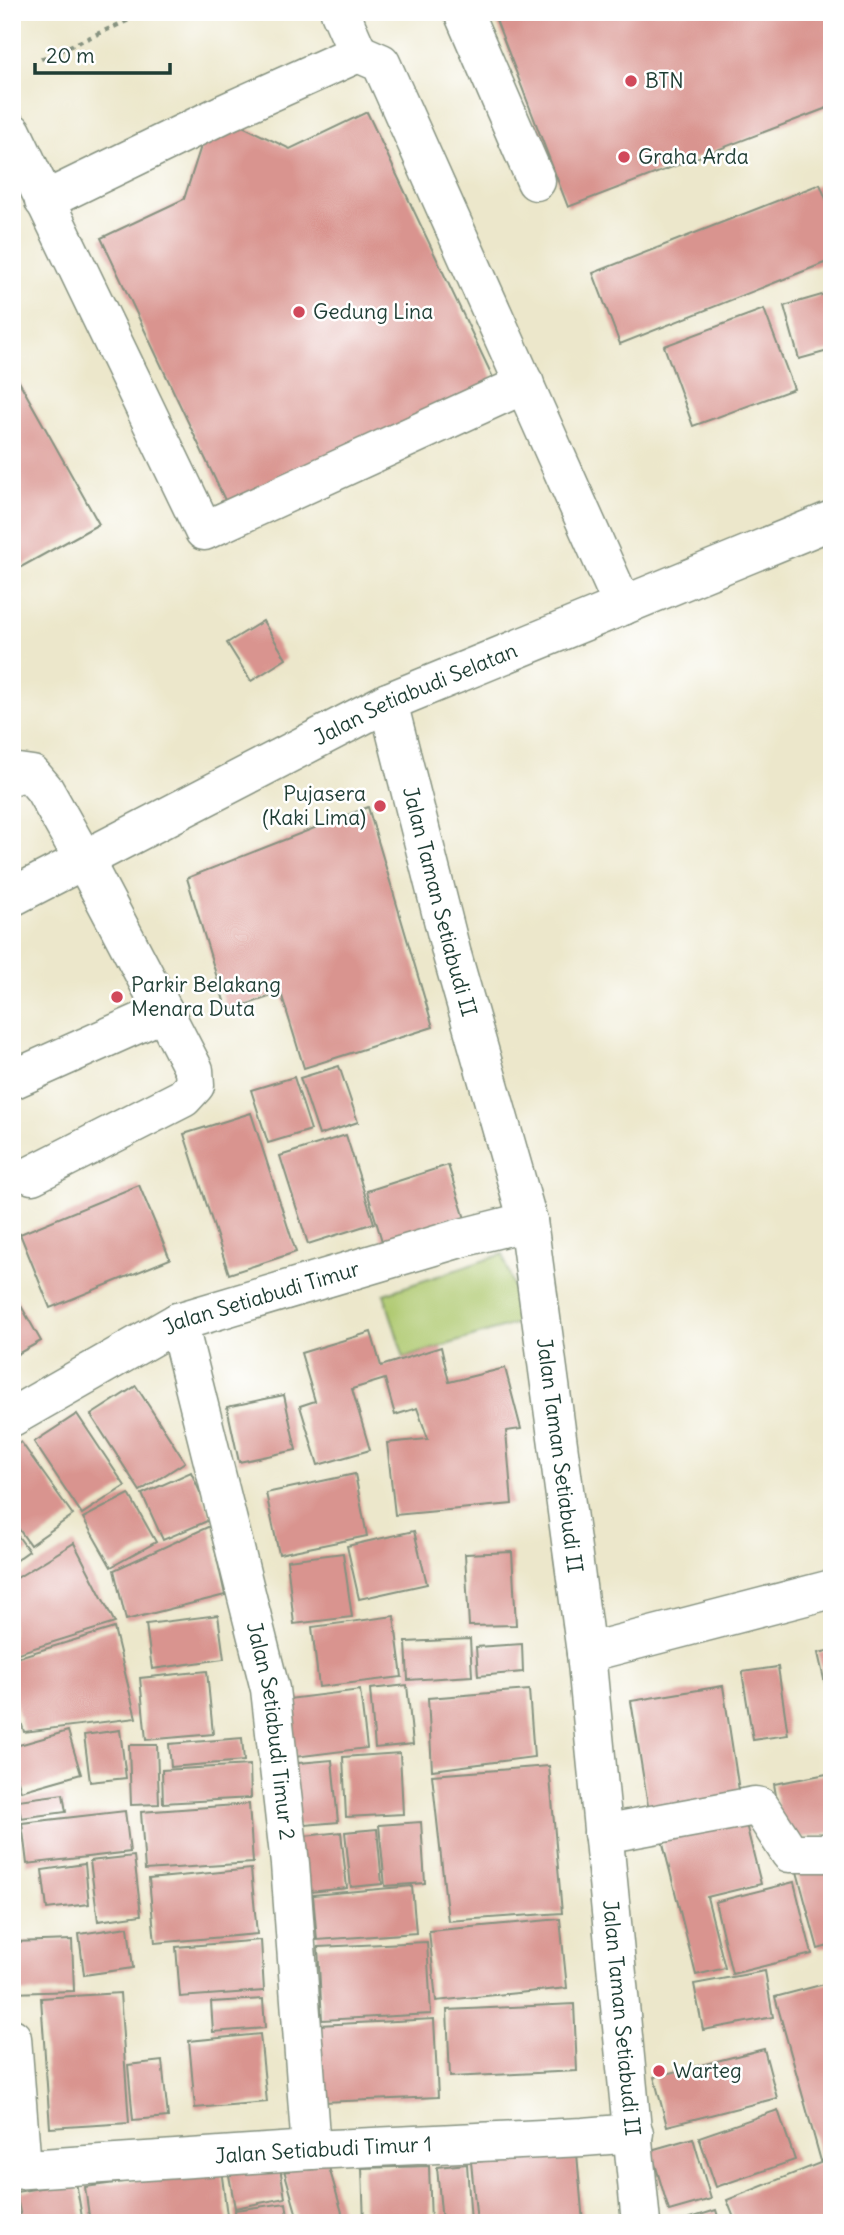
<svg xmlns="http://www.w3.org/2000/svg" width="844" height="2235" viewBox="0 0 844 2235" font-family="Delius,sans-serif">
<rect width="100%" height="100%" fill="#fff"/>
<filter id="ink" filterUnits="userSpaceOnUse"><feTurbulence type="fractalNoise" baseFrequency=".0143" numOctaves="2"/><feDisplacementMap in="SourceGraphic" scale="14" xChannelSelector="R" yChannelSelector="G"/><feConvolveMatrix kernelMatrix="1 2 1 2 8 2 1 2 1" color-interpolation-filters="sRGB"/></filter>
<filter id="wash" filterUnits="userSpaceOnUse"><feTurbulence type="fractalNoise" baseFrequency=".00686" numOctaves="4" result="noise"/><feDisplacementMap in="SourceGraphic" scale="28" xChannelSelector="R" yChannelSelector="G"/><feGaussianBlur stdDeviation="1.57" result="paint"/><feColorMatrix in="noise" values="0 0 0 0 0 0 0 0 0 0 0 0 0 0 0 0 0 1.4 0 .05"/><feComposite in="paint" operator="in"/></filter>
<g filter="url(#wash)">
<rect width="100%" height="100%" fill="#ece7cb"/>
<polygon fill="#afc96f" stroke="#678352" stroke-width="2" points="503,1254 524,1321 404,1358 384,1294"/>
<g id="blocks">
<g fill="#d9948f">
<polygon points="493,12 832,12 832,106 568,207"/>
<polygon points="367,112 497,386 231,513 101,238 184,199 203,140 236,123 290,149"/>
<polygon points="820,184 832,214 832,260 620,344 593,273"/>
<polygon points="832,292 832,350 799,359 784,306"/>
<polygon points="764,309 794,389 693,426 664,346"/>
<polygon points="12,369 99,524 12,572"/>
<polygon points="263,621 286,659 251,681 227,643"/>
<polygon points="368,807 433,1027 304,1068 281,993 227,1011 187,878"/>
<polygon points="339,1066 358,1122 319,1135 300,1078"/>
<polygon points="294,1077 311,1130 268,1143 251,1090"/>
<polygon points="251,1113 296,1252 229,1274 184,1134"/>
<polygon points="346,1135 374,1223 308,1244 280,1156"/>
<polygon points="448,1165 466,1222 384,1248 367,1191"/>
<polygon points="139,1185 170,1259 50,1308 20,1234"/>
<polygon points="12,1290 41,1341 12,1357"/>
<polygon points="371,1332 381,1366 441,1347 449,1382 505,1368 521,1429 506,1431 512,1504 395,1515 387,1443 428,1439 417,1408 395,1415 385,1379 352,1389 370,1450 318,1465 300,1406 315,1401 301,1353"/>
<polygon points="136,1386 185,1462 140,1491 91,1415"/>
<polygon points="284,1395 296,1450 239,1462 227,1407"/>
<polygon points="77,1414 125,1486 82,1514 34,1442"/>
<polygon points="21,1442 73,1515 30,1545 12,1519 12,1448"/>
<polygon points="191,1472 212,1519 163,1540 142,1494"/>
<polygon points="355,1474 367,1536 279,1554 266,1493"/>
<polygon points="129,1494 156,1542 111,1567 83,1518"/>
<polygon points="210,1526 225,1595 126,1620 114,1570"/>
<polygon points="12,1528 29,1551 12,1563"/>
<polygon points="414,1531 427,1584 359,1599 347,1546"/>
<polygon points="74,1543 115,1623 12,1655 12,1581"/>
<polygon points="512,1552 516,1625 469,1626 465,1554"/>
<polygon points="343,1553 352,1617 294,1624 287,1560"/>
<polygon points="218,1615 224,1659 152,1669 146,1624"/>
<polygon points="394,1616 402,1677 319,1687 312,1627"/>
<polygon points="114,1628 136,1718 24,1732 12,1691 12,1659"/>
<polygon points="470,1639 472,1676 408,1680 406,1642"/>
<polygon points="522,1644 523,1672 478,1676 476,1647"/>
<polygon points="832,1650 832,1710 831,1710 818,1653"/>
<polygon points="778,1667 788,1735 753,1740 742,1672"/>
<polygon points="207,1671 213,1734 146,1740 140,1678"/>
<polygon points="407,1685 413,1744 375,1748 370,1689"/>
<polygon points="723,1686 740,1797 649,1812 631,1701"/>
<polygon points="360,1690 367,1748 295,1757 288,1699"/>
<polygon points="529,1690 534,1757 432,1770 428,1698"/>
<polygon points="120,1730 126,1778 90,1782 84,1735"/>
<polygon points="68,1731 81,1774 21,1791 12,1760 12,1747"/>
<polygon points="242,1738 244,1761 171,1767 169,1744"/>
<polygon points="129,1745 157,1745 159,1804 131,1805"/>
<polygon points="400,1753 403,1814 346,1817 343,1757"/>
<polygon points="332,1760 338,1822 294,1826 288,1764"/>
<polygon points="250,1765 251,1798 163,1803 162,1770"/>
<polygon points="549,1766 562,1913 448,1921 432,1775"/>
<polygon points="832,1773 832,1832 784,1841 774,1784"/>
<polygon points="63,1794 66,1812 21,1818 18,1800"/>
<polygon points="249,1804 253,1863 145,1870 141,1812"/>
<polygon points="125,1811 130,1852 27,1864 22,1823"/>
<polygon points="743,1812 761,1884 707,1897 725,1968 696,1975 660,1832"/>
<polygon points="421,1822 425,1883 385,1886 379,1825"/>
<polygon points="377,1829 382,1884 351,1887 345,1832"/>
<polygon points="341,1832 347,1888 300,1893 295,1837"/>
<polygon points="134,1856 141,1915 98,1921 90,1861"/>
<polygon points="832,1859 832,1945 818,1949 796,1868"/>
<polygon points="85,1864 89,1904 47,1909 42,1870"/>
<polygon points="251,1869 257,1934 155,1943 149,1879"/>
<polygon points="794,1882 812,1954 732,1974 715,1902"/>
<polygon points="412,1886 416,1933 317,1940 313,1895"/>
<polygon points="560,1919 567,1988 436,2001 429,1931"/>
<polygon points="128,1927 133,1968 84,1975 79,1934"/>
<polygon points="72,1940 74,1991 12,1993 12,1942"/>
<polygon points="261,1940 264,1991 180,1997 176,1947"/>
<polygon points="427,1942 431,2014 322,2020 318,1947"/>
<polygon points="765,1971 773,2017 703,2030 694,1984"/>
<polygon points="832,1982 832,2158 821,2161 775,1997"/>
<polygon points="120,1993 129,2123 50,2128 41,1998"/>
<polygon points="263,1999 265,2028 213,2032 211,2002"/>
<polygon points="574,2004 577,2071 450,2077 447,2010"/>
<polygon points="434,2019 438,2097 323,2102 319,2025"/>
<polygon points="260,2034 267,2102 195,2108 189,2041"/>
<polygon points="764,2049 777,2098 667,2126 654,2077"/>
<polygon points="162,2061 168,2117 133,2120 128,2065"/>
<polygon points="778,2110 795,2160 716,2187 699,2137"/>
<polygon points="693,2138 711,2199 669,2211 651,2150"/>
<polygon points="577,2154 583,2223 477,2223 471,2162"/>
<polygon points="326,2157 343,2216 318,2223 299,2223 284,2170"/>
<polygon points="279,2161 285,2198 235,2208 228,2170"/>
<polygon points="825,2161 832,2177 832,2223 736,2223 727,2200"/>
<polygon points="467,2164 471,2223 442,2223 437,2167"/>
<polygon points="429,2166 431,2223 364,2223 362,2168"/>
<polygon points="221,2169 228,2223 90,2223 85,2187"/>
<polygon points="76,2182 83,2223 22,2223 16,2192"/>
<polygon points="286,2203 289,2223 236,2223 235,2210"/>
<polygon points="716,2210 720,2223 678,2223 678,2222"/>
</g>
</g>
</g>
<g filter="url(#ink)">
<use href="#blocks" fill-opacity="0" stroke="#869280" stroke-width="2"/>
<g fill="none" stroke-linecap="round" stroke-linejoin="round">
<g stroke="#869280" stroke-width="41">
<g id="minor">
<polyline points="340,12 358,53"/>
<polyline points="463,12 536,181"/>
<polyline points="12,132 204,531 525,384"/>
<polyline points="44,201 225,113 358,53 381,63 623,606"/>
<path id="s1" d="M388,702l64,253 76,266 58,432 55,570"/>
<polyline points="12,776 18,773 32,775 44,789 84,860 164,1012 12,1080"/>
<path id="s2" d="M12,897l376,-195 444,-182"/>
<polyline points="32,1175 183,1098 195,1085 194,1070 164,1012"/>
<path id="s3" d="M178,1322l92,367 20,175 21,286"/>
<path id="s4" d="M12,1417l166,-95 279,-83 71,-18"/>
<polyline points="586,1653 832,1589"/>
<polyline points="603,1834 755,1806 760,1807 790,1853 832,1853"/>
<polyline points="12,2038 22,2168"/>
<path id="s5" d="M12,2170l299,-20 272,-13 51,-4"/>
</g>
</g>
<polyline stroke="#869280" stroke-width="4.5" stroke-dasharray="5 5" stroke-linecap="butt" points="41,59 147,12"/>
<use href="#minor" stroke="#fff" stroke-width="38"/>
</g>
</g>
<g fill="#d1495b" stroke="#fff" stroke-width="2.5">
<circle cx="631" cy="81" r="7"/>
<circle cx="624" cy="157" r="7"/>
<circle cx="299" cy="312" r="7"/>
<circle cx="380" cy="806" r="7"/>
<circle cx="117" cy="997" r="7"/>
<circle cx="659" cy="2071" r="7"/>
</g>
<g text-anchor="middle" stroke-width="5" stroke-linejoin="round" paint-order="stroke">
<g font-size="21" fill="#1f3d34" stroke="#fff" text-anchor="start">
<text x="645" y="88">BTN</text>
<text x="638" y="164">Graha Arda</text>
<text x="313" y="319">Gedung Lina</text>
<text x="366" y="801" text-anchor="end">Pujasera<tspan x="366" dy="24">(Kaki Lima)</tspan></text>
<text x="131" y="992">Parkir Belakang<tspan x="131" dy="24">Menara Duta</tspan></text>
<text x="673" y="2078">Warteg</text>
</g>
<g font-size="21" fill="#1f3d34" stroke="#fff">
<text dy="7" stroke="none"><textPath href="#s2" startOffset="452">Jalan Setiabudi Selatan</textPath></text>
<text dy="7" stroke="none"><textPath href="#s1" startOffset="206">Jalan Taman Setiabudi II</textPath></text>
<text dy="7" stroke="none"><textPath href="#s4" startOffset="278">Jalan Setiabudi Timur</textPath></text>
<text dy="7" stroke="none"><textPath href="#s1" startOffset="774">Jalan Taman Setiabudi II</textPath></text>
<text dy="7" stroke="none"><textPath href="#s3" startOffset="420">Jalan Setiabudi Timur 2</textPath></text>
<text dy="7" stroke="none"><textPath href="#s1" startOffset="1340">Jalan Taman Setiabudi II</textPath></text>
<text dy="7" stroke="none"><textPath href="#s5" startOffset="312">Jalan Setiabudi Timur 1</textPath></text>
</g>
</g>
<rect width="844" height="2235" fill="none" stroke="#fff" stroke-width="42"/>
<path d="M35 63v10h135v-10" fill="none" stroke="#1f3d34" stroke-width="3.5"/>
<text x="46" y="63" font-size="21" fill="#1f3d34" stroke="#ffffff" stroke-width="5" paint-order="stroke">20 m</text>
</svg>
